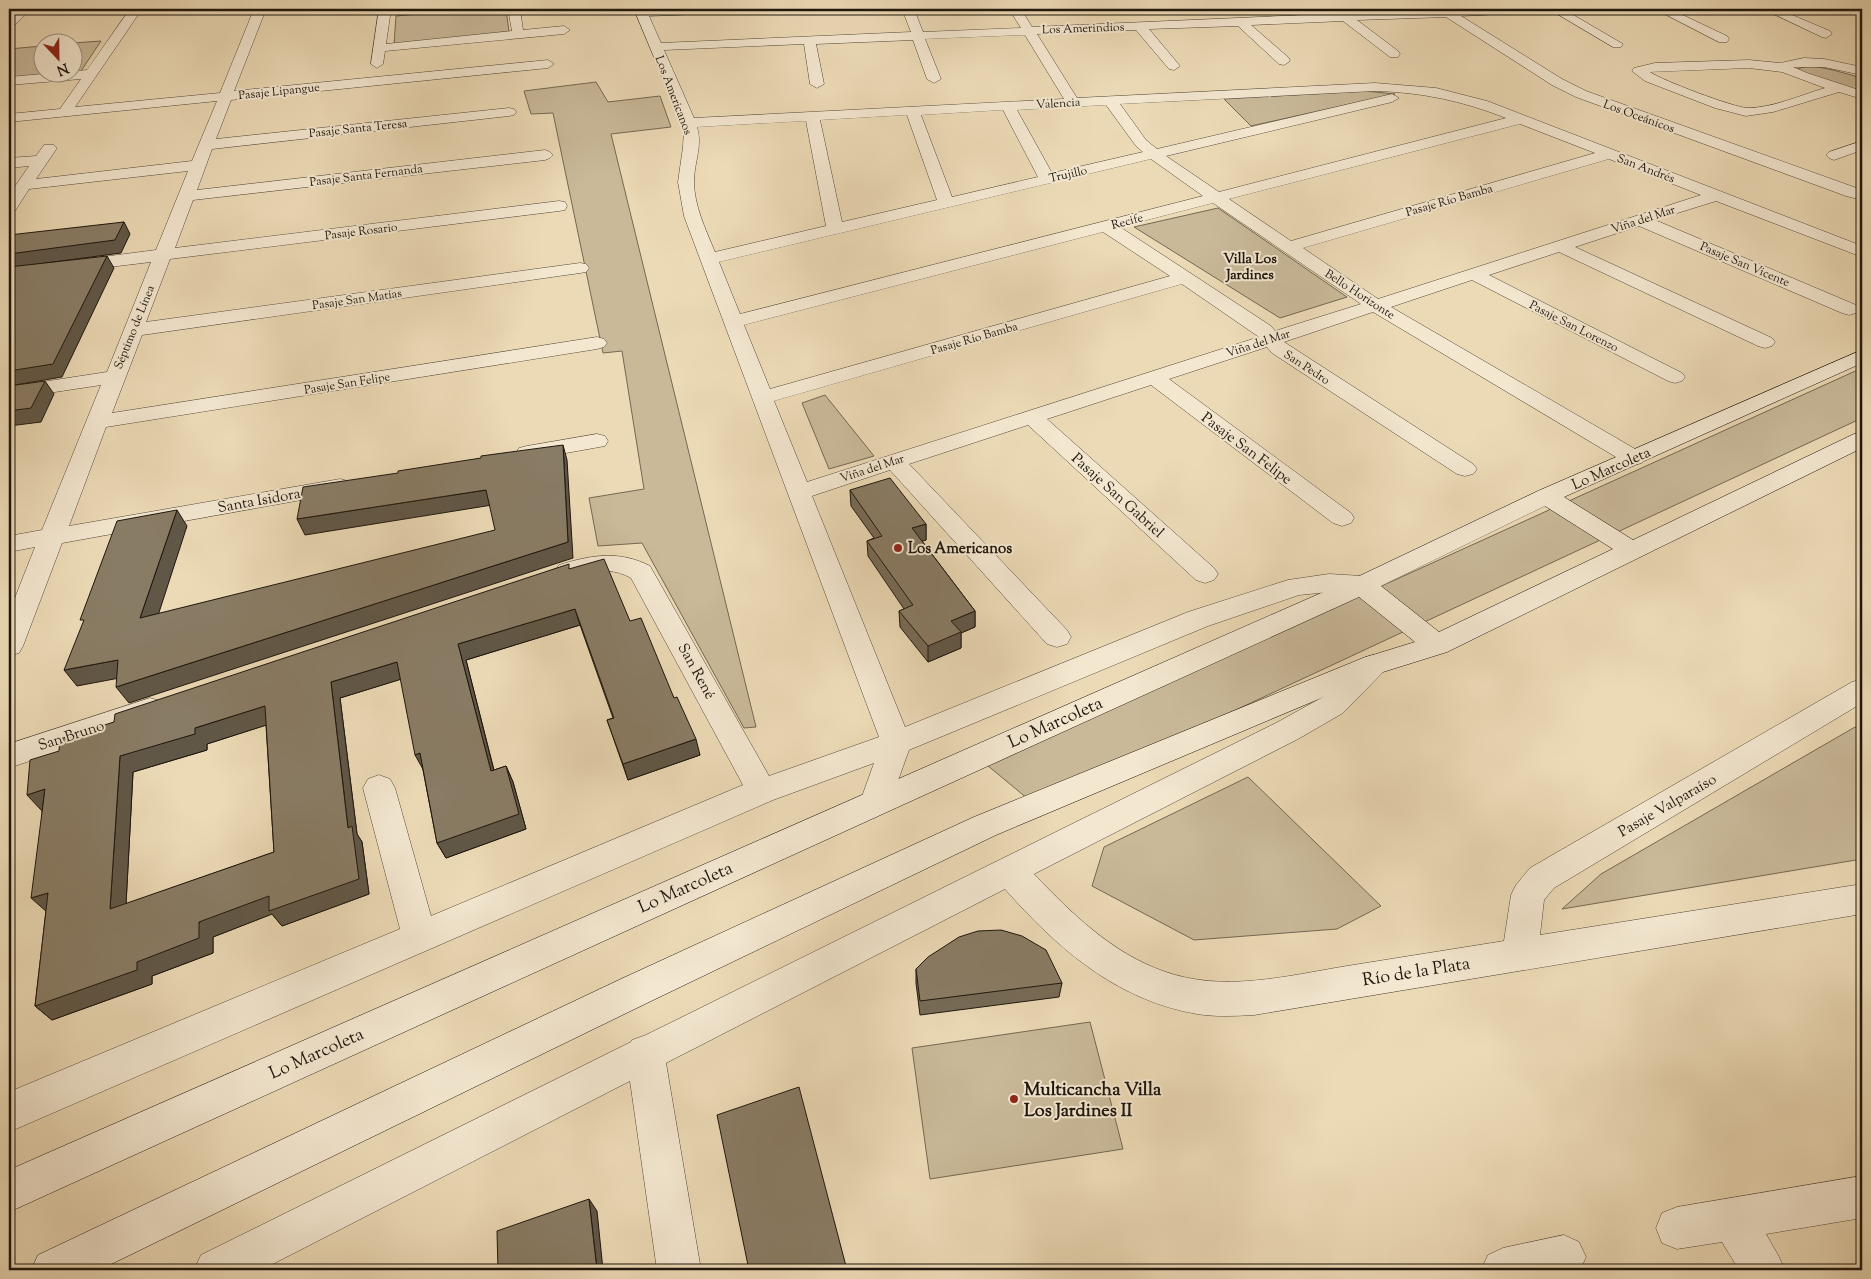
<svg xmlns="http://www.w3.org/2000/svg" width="1871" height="1279" viewBox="0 0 1871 1279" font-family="'Sorts Mill Goudy',serif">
<rect width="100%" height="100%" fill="#ecdab6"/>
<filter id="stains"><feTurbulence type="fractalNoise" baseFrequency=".004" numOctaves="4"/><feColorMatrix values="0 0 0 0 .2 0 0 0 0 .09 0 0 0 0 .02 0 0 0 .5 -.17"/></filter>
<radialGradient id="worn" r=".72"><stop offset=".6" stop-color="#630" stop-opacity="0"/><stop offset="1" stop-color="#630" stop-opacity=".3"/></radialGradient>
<g fill="#c9b999" stroke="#736853">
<polygon points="475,9 506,9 509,32 394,44 396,16"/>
<polygon points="101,41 81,71 73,72 73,43"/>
<polygon points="42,46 42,72 63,73 9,78 9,49"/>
<polygon points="1813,66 1833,70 1862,78 1862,93 1816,80 1793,71 1803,67"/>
<polygon points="596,82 608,102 660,96 671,127 611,134 756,727 744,728 642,543 598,546 589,498 644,489 622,351 603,353 553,113 531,114 524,91"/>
<polygon points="1365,91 1395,94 1251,126 1224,99"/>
<polygon points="1218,208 1347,297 1280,318 1134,227"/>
<polygon points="1862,368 1862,418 1034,804 987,765"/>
<polygon points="825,395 874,456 829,469 802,403"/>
<polygon points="1855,727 1862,731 1862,859 1562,909 1601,874"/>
<polygon points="1248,777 1381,906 1337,929 1194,940 1092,886 1104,847"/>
<polygon points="1090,1022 1123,1149 930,1179 912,1048"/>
</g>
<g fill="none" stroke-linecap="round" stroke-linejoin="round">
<g stroke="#514737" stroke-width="1">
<g id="street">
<polygon points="18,9 30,9 13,27 9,28 9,18"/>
<polygon points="130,9 142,9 75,107 220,93 254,9 266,9 234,91 548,60 554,64 548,68 231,100 216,139 509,108 514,109 516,112 514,115 509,116 212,149 197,190 545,150 550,152 553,155 550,158 545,160 193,200 175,248 559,201 565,202 567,206 565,210 559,211 170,259 146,322 580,263 586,264 589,268 586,272 580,273 142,335 112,413 597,337 604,339 607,343 604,347 597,349 106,427 69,526 340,479 348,481 352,486 348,491 340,493 62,543 23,646 19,653 9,656 9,613 35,547 9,552 9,536 42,530 101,385 9,399 9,387 107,372 151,262 9,279 9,269 156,250 188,171 29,189 15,211 9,212 9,195 29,166 9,168 9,158 36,156 44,145 54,145 57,148 36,179 192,161 217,101 9,122 9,114 60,109 81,79 9,85 9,77 87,70"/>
<polygon points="379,9 391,9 386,44 512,31 508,9 520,9 523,30 564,26 570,30 564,34 385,51 383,64 377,68 371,64"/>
<path d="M634,9h120l-6,3 -99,4 12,27 250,-11 -9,-23h12l9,23 98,-4 -12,-19h12l11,18 409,-18h105l-6,3 -79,4 101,63 24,12 276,99v10l-16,-4 -270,-99 -24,-12 -106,-68 -89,3 41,31 2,3 -2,3h-8l-47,-36 -92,4 38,33 1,3 -6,4 -5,-1 -41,-38 -89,3 31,37 -6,4 -5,-1 -33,-39 -99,4 40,64 298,-15 61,5 51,13 375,145v11l-146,-56 -61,19 201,85 3,4 -3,4 -7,2 -7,-2 -203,-87 -64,21 197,91 3,4 -3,4 -7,2 -7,-2 -199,-94 -70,23 193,98 3,4 -3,4 -7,2 -7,-2 -196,-101 -81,27 251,146 3,5 -3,5 -8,2 -8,-2 -253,-151 -89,30 189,122 4,5 -4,5 -8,2 -8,-2 -185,-121 -5,-6 -98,32 182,134 3,5 -3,5 -9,3 -9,-3 -182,-138 -104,34 167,149 4,6 -4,6 -9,3 -9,-3 -168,-155 -119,39 158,166 4,7 -4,7 -10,3 -10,-3 -157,-174 -78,26 93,231 283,-115 100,-32 41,-6 33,2 9,3 4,6 -4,6 -9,3 -33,-2 -30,3 -91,31 -299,124 -22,61 -11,4 -11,-4 -5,-9 14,-39 -101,37 -764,332v-40l391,-163 -37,-141 5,-9 11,-4 11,4 5,9 36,128 312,-131 -112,-207c-32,-18 -47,6 -72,-1l-4,-6 4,-6c32,-10 60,-15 91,1l119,210 110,-39 -195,-521 -6,-34 5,-35 1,-18zM1025,35l39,64 -370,19 -30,-68 140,-6 6,40 7,4 7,-4 -8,-40 97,-4 14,39 7,4 7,-4 -16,-40zM1375,91c46,1 88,10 131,27l-287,74 -53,-36 226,-54 7,-4 -7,-4 -235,55 -11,-9 -26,-36zM1106,105l30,41 7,6 -91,21 -35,-63zM1003,110l35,67 -86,20 -31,-82zM907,115l30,85 -95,22 -22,-102zM806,121l20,105 -111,26c-9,-22 -21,-46 -21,-71 0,-18 9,-36 3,-54zM1520,124l75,29 -304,88 -62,-42zM1151,159l52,37 -463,118 -21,-52zM1609,159l92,36 -323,104 -75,-51zM1213,203l148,101 -86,27 -4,-5 -151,-99zM1103,232l67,44 -400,113 -26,-64zM1182,284l77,53 -452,145 -33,-81z"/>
<polygon points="1549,9 1563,9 1623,44 1621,47 1613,47"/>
<polygon points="1655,9 1670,9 1727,36 1729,39 1727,42 1719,42"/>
<polygon points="1763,9 1778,9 1830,31 1832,34 1826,38 1822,37"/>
<path d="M1804,58l20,1 38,8v8l-38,-8h-31l14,6 55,18v8l-23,-7 -66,20 -27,4 -31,-8 -70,-27 -13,-10 2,-3 21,-5 94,-3 31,3zM1749,68l33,4 43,16c-24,7 -52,20 -78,20 -14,-1 -84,-27 -97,-36z"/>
<polygon points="1862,141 1862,150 1834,160 1829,158 1826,155 1829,152"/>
<polygon points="597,434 605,436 608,441 605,446 527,460 519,458 516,453 519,448 527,446"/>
<path d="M1373,655l10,3 4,7 -4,7 -40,41 -45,26 -264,135c37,39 78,79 129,97 60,22 123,5 184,-5 52,-8 105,-17 157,-25l7,-46 5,-10 14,-17 322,-186 10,-3v24l-308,185 -10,12 -4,35 322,-51v30l-608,101c-19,1 -39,2 -57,-1 -81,-14 -140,-66 -192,-125l-339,174 35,207h-44l-27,-189 -369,189h-67l7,-15 430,-213 1,-2 14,-5 630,-312 47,-26 40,-39z"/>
<polygon points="150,698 160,701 165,709 160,717 9,768 9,744"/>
<polygon points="1862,1176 1862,1218 1766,1234 1778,1255 1785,1270 1739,1270 1722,1242 1677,1249 1662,1243 1656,1228 1662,1213 1677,1207"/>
<polygon points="1564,1235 1579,1242 1586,1257 1580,1270 1481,1270 1488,1255 1503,1248"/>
</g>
</g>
<g stroke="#1d160d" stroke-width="1">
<path id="secondary" d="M1862,350v13l-298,134 69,43 221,-106 8,-2v16l-415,204 -64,20 -387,163 -349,168 -548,267h-68l7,-15 583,-276 353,-162 389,-159 52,-16 -56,-45 -1350,615v-42l1344,-591 185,-88zM1545,506l68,43 -174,83 -58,-46z"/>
</g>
<use href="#street" fill="#f3e7d0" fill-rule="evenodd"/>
<use href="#secondary" fill="#f3e7d0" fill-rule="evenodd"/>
</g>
<g fill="#766b57" stroke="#1d160d" fill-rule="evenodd">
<polygon points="850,490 926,524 926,540 922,541 975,611 975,627 961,633 961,648 928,662 900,627 899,611 904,609 868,556 867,541 874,538 851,506"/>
<path d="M570,569l60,52 44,77 26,57 -72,25 -21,-60 6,-2 -33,-93 -114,35 28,110 12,-4 7,16 13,47 -80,29 -9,-15 -14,-73 -22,-91 -61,19 17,136 5,8 7,52 -87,32 -10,-12 -59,23v16l-61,23v8l-100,36 -17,-14 11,-95 -4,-100 17,-60 55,-29zM266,725l8,127 -148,52 7,-132 74,-22v-6z"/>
<polygon points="916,969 1062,983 1059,997 920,1015 916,983"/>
</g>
<g fill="#605747" stroke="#1d160d">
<polygon points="124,222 130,234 121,253 9,268 9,254"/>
<polygon points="107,256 114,268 62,377 9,386 9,371"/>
<polygon points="45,381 54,394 41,422 9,426 9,411"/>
<polygon points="563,445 567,460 573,558 129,703 116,687 568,542"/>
<polygon points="486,490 492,505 305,535 297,519"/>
<polygon points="177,510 187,526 152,634 140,618"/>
<polygon points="926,524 926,540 912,544 912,528"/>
<polygon points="575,609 580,625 466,660 498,787 491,771 458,644"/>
<polygon points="975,611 975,627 961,633 961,648 928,662 928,646 951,621"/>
<polygon points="118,660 130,676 77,686 64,670"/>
<polygon points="397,662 405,678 340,698 357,834 362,842 369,894 282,926 272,914 213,937 213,953 152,976 152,984 52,1020 35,1006 137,962 348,828 331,682"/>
<polygon points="265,706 276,722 207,744 207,750 133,772 125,924 110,909 120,756 195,728"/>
<polygon points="696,739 700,755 628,780 623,764"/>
<polygon points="420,753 424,771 415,755"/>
<polygon points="506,766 513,782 526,829 446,858 437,843"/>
<polygon points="45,789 42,811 27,795"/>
<polygon points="48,893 48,913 31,898"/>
<polygon points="589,1199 597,1211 603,1270 597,1270"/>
</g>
<g fill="#897c65" stroke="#1d160d" fill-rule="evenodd">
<polygon points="124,222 115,240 9,254 9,235"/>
<polygon points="107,256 53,364 9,371 9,267"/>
<polygon points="45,381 31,408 9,411 9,386"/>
<polygon points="563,445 568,542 116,687 118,660 64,670 84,620 80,620 117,521 177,510 140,618 495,530 486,490 297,519 303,487 398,473 398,471 481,458 481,456"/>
<polygon points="890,478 926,524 912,528 975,611 951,621 961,632 928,646 899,611 913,605 867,541 882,536 850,490"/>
<path d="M604,559l26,62 11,-3 33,80 3,-1 19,42 -73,25 -16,-44 7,-2 -39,-109 -117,35 33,127 15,-5 13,48 -82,29 -17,-90 -5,2 -18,-93 -66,20 17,146 4,-2 7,53 -90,32v-15l-70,26v16l-62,24v8l-102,36 13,-113 -17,5 14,-109 -18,6 3,-35 29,-9 1,-12 54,-17 1,-8 454,-150v5zM265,706l9,146 -164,57 10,-153 75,-22v-6z"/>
<polygon points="1001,930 1022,936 1046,950 1062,983 920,1001 916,969 928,957 959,937 978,931"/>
<polygon points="799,1087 847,1270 749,1270 717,1115"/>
<polygon points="589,1199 597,1270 498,1270 497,1231"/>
</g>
<g fill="#8f2418" stroke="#f3e7d0" stroke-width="2">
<circle cx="898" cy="548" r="5"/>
<circle cx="1014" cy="1099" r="5"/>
</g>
<g text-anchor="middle" stroke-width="4" stroke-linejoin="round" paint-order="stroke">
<g font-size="12" fill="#1d160d" stroke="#f3e7d0">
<text transform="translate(1083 28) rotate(-2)" y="4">Los Amerindios</text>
<text transform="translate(279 91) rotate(-6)" y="4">Pasaje Lipangue</text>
<text transform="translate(674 95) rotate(69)" y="4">Los Americanos</text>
<text transform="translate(1058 103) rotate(-3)" y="4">Valencia</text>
<text transform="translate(1639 116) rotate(20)" y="4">Los Oceánicos</text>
<text transform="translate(358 128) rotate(-6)" y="4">Pasaje Santa Teresa</text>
<text transform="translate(1646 168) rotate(21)" y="4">San Andrés</text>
<text transform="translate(1068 174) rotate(-13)" y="4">Trujillo</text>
<text transform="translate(366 175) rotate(-7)" y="4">Pasaje Santa Fernanda</text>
<text transform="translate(1449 200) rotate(-16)" y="4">Pasaje Río Bamba</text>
<text transform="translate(1643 219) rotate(-18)" y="4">Viña del Mar</text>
<text transform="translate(1127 221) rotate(-15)" y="4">Recife</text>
<text transform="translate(361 231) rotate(-7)" y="4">Pasaje Rosario</text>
<text transform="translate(1745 264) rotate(23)" y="4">Pasaje San Vicente</text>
<text transform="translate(1360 294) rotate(33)" y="4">Bello Horizonte</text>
<text transform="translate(357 299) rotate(-8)" y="4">Pasaje San Matías</text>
<text transform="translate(1574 326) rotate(27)" y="4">Pasaje San Lorenzo</text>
<text transform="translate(134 327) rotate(-68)" y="4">Séptimo de Línea</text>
<text transform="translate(974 338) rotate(-16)" y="4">Pasaje Río Bamba</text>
<text transform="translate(1258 343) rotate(-18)" y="4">Viña del Mar</text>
<text transform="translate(1307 367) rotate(33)" y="4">San Pedro</text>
<text transform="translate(347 383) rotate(-9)" y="4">Pasaje San Felipe</text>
<text transform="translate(872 468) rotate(-18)" y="4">Viña del Mar</text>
</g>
<g font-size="14" font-weight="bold" fill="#1d160d" stroke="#f3e7d0">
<text x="1250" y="263">Villa Los<tspan x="1250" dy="16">Jardines</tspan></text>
</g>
<g font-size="15" fill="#1d160d" stroke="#f3e7d0">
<text transform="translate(1247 448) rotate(37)" y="5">Pasaje San Felipe</text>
<text transform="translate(1611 468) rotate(-24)" y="5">Lo Marcoleta</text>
<text transform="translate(1118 495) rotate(42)" y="5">Pasaje San Gabriel</text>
<text transform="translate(259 500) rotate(-10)" y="5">Santa Isidora</text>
<text transform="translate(697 671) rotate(61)" y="5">San René</text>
<text transform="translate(71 735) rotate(-18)" y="5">San Bruno</text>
<text transform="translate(1667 805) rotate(-30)" y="5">Pasaje Valparaíso</text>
</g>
<g font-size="15" font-weight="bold" fill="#1d160d" stroke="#f3e7d0" text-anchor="start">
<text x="908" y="553">Los Americanos</text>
</g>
<g font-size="18" fill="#1d160d" stroke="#f3e7d0">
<text transform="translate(1055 722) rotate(-24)" y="6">Lo Marcoleta</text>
<text transform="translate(685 887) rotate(-24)" y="6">Lo Marcoleta</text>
<text transform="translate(1416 971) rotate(-9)" y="6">Río de la Plata</text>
<text transform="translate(316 1053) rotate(-24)" y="6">Lo Marcoleta</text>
</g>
<g font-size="18" font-weight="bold" fill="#1d160d" stroke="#f3e7d0" text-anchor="start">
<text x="1024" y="1095">Multicancha Villa<tspan x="1024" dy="21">Los Jardines II</tspan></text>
</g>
</g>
<rect width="1871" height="1279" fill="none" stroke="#ecdab6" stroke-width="30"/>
<rect x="10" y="10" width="1851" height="1259" fill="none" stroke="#1d160d" stroke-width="2.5"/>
<rect x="15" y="15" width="1841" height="1249" fill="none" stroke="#1d160d"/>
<g transform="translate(58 58) rotate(158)"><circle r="24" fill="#f3e7d0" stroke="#9d9382"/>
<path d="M0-4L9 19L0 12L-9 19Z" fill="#8f2418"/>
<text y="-8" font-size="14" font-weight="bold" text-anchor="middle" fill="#1d160d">N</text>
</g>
<rect width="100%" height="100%" filter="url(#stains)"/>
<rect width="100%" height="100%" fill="url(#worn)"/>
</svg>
